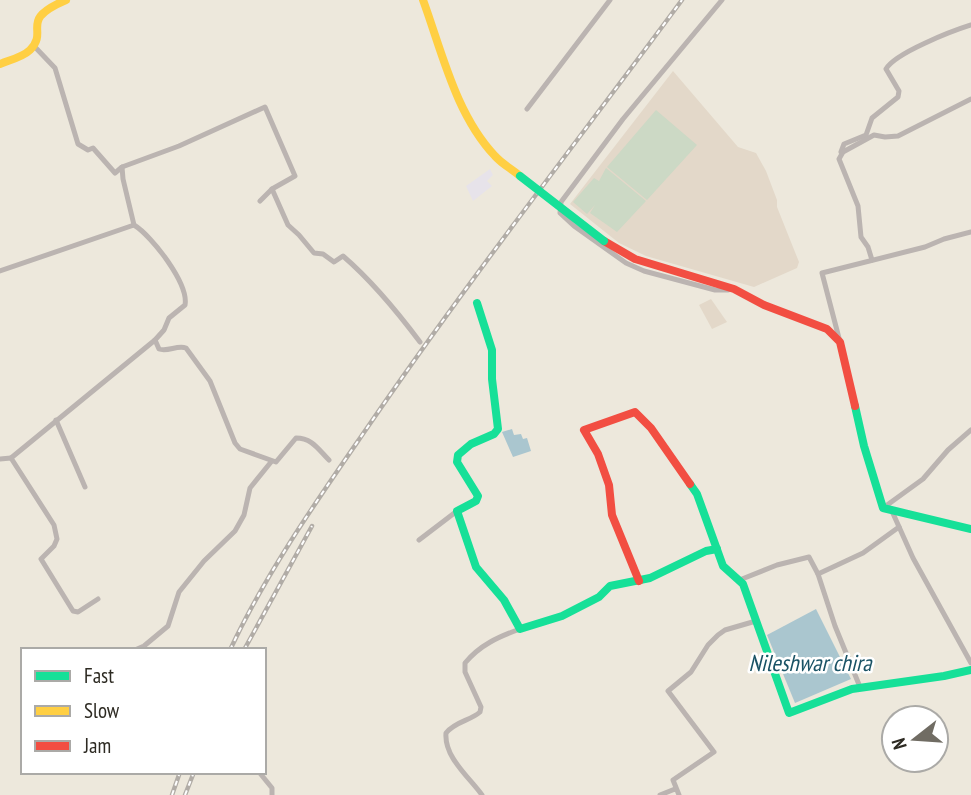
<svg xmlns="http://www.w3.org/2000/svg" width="971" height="795" viewBox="0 0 971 795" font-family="'PT Sans Narrow',sans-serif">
<rect width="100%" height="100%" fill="#ede8dc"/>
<g fill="#e3d8c9">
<polygon points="673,71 738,147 756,153 766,171 777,200 777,207 799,262 797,268 754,287 646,256 619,243 570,204"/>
<polygon points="711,299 727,322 712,329 699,305"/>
</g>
<polygon fill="#e7e3ea" points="490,169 493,175 487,181 492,186 473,201 466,186"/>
<g fill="#ccd9c5">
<polygon points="656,110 697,145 647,200 607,167"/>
<polygon points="606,168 646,201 617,232 590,213 595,205 587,214 573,202 594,178 599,181"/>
</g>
<g fill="#aac6cf">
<polygon points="512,429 514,435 521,434 523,439 527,438 531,451 513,457 502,432"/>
<polygon points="816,609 851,679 795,703 767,635"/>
</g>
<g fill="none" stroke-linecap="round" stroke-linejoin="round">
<g stroke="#bbb4b1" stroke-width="5">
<polyline points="722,0 623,119 561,202 560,213 574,226 626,263 644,271 715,290 728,290"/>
<polyline points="34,46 55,68 78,144 88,150 93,148 115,173 122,167 179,146 265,107 295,176 272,189 260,201"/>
<polyline points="527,109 610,0"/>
<path d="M841,152l3,-8 22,-9 6,-17 26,-21 1,-6 -13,-22c9,-16 66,-38 85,-44"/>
<path d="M272,189l16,36 11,10 15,18 9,1 11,8 9,-6c29,25 53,54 77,86"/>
<polyline points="872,260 868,247 861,237 858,206 839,159 843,152 874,135 885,137 898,136 971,99"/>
<polyline points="0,271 134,225"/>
<path d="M155,340l4,9c9,3 18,-4 27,-1l24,33 25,62 5,6 36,13 20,-24c16,0 22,11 33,22"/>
<polyline points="840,342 822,273 925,247 944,239 971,232"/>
<polyline points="56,420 85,487"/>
<path d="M11,458l144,-118 9,-10 5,-12 16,-13c4,-21 -33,-69 -51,-80l-11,-46 -1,-12"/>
<polyline points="0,459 11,458 54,525 57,539 54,546 41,559 73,611 78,612 98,599"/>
<polyline points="883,508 923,479 948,450 971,430"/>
<polyline points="891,509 913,558 971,663"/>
<polyline points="419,540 457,511"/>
<polyline points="818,574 835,626 860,687"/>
<polyline points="743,584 742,579 777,565 809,557 818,574 863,553 899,527"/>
<polyline points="135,650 144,646 168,626 179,592 204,561 235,531 244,515 250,488 271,462"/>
<polyline points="259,772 272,788 272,795"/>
<path d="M482,795c-13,-18 -38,-38 -36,-62 10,-12 24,-12 34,-21l1,-5 -16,-35v-9c15,-18 33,-26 55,-34"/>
<polyline points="660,795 675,789"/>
<polyline points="679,795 673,780 714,752 668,691 691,672 708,645 718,635 725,630 756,621"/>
</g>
<g stroke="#16e098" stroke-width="8">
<polyline points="477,303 492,350 492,379 498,429 494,434 471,444 458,455 457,462 478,496 476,501 457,511 476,567 504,600 520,629 562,616 599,597 610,586 650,578 706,551 717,549"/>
<polyline points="855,406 864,446 883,508 971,529"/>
<polyline points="690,484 697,494 723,566 743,584 789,713 852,689 944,676 971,670"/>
</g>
<g stroke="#ffcf43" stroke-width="8">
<path d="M423,0c19,52 33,115 72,156 7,8 17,13 25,20"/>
<path d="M0,64c10,-4 23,-7 30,-14 20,-20 -13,-29 36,-50"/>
</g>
<g stroke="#f24e42" stroke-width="8">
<polyline points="604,241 635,259 734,289 764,305 827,329 840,342 855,406"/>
<polyline points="639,581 612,515 609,485 598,454 584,430 635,412 651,428 690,484"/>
</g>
<g stroke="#b1aca6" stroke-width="4.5">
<g id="rail">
<path d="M230,650c37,-79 88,-151 137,-222 100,-146 210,-286 315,-428"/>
<polyline points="244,650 312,526"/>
<polyline points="172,795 180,772"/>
<polyline points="185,795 194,772"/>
</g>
</g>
<use href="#rail" stroke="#fff" stroke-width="2" stroke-dasharray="5" stroke-linecap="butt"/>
<polyline stroke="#16e098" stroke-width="8" points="520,176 604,241"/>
</g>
<g text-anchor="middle" stroke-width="5" stroke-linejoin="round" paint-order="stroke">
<g font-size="23" font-style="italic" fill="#195265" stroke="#fff">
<text x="810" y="671">Nileshwar chira</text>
</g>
</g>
<rect x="21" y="648" width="245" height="126" fill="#ffffff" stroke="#abaaa7" stroke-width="2"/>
<rect x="35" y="671" width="35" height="10" fill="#16e098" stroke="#abaaa7" stroke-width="2"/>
<text x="84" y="683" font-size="21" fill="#2d2a22">Fast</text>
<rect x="35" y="706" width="35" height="10" fill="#ffcf43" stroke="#abaaa7" stroke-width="2"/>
<text x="84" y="718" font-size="21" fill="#2d2a22">Slow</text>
<rect x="35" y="741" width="35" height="10" fill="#f24e42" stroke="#abaaa7" stroke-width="2"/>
<text x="84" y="753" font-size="21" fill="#2d2a22">Jam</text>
<g transform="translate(915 739) rotate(253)"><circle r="33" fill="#ffffff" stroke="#abaaa7" stroke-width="2"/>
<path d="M0-5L12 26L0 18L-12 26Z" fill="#706c63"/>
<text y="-10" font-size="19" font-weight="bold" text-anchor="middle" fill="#2d2a22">N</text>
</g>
</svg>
